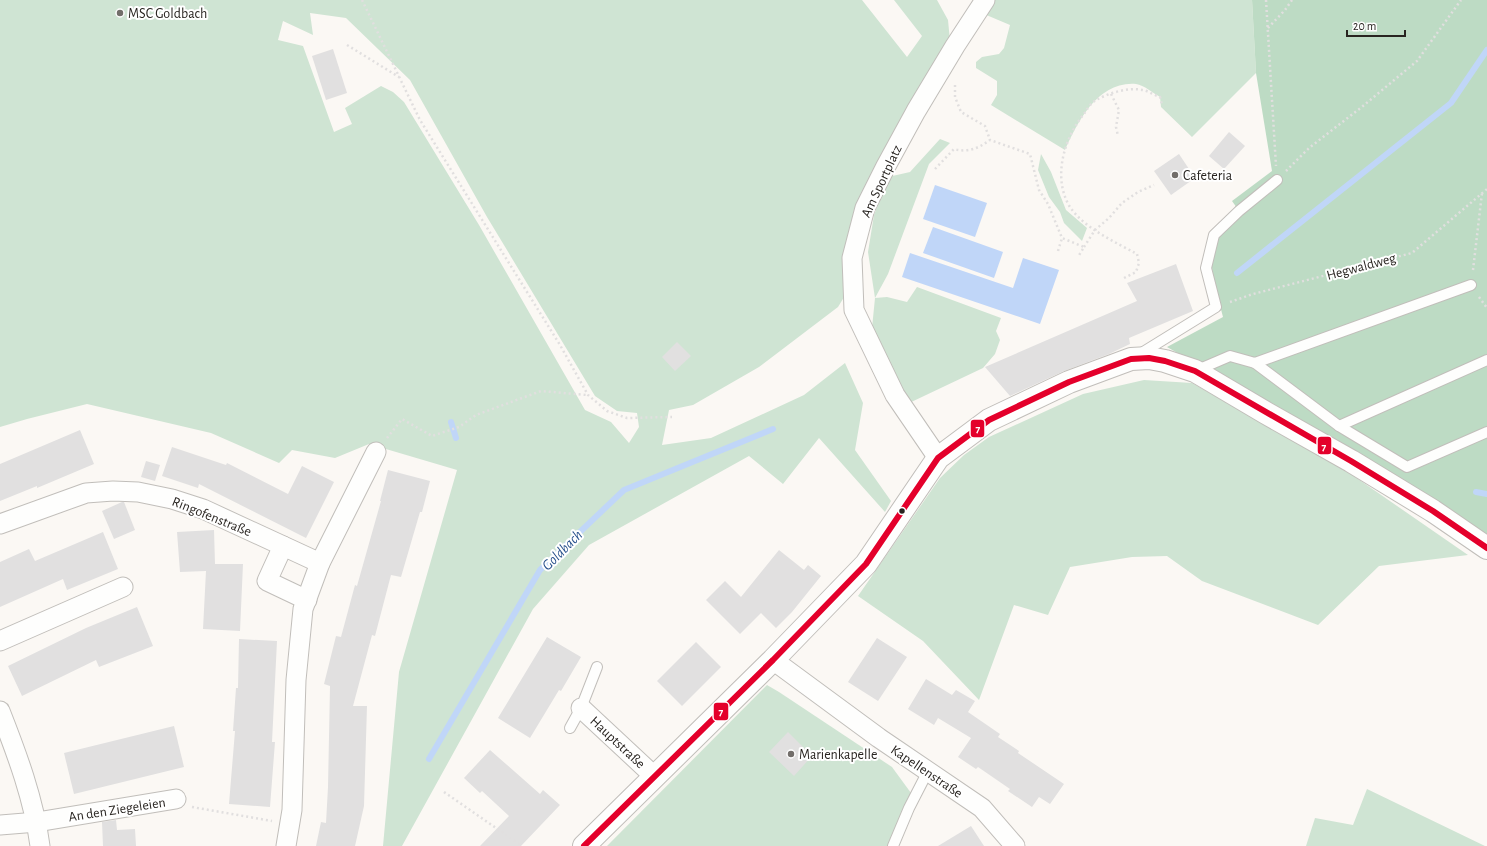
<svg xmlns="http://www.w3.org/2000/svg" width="1487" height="846" viewBox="0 0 1487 846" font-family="'Alegreya Sans',sans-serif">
<rect width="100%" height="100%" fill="#fbf8f4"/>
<g fill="#cfe4d3" fill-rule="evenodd">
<path d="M0,0h862l45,57 15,-21 -28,-36h43l11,20 2,21 -71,121 -33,132 -8,13 -79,60 -66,38 -24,5 -7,35 49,-7 93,-43 41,-32 18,40 -8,47 36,51 -6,11 -66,-74 -36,46 -34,-28 -160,89 -56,64 -131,237h-19l16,-174 58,-202 -88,-26 -34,14 -43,-8 -13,13 -68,-30 -124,-29 -60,15 -27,8zM310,13l36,5 64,62 77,137 108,179 22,15 20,2 2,14 -10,16 -18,-21 -26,-12 -106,-185 -75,-123 -11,-10 -12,-6 -36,22 7,16 -18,8 -31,-86 -25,-6 5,-19 30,14z"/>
<path d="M994,0h258l4,73 -64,64 -31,-30 -1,-10c-7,-4 -16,-12 -24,-13 -38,-3 -58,37 -71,66l-74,-45 6,-10v-14l-21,-13v-6l6,-5 17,-3 5,-6 6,-23 -26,-11z"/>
<polygon points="940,139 950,143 929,164 888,274 875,298 887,297 907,302 917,287 1001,318 996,331 1000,340 995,354 983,368 905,405 871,338 875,298 868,252 874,215 888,177 910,172"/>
<polygon points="1041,154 1051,172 1066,210 1087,228 1082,241 1064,223 1060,212 1049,197 1038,170"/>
<polygon points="1144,380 1192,383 1345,470 1468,555 1379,566 1318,625 1202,581 1167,556 1132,557 1070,567 1048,615 1014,605 979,700 923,641 858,596 940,478 964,455 989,437 1083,394"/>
<polygon points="767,685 779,692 892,767 911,793 889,846 607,846"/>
<polygon points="1367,789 1485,846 1306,846 1315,818 1353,825"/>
</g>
<polygon fill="#bddbc4" points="1252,0 1487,0 1487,535 1418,489 1167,347 1223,317 1213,279 1210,243 1242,215 1232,201 1272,171 1256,73"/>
<g fill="#c0d6f8">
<polygon points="935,185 987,203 975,237 923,219"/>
<polygon points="933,227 1003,252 994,278 923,253"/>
<polygon points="910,253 1013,288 1023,258 1059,270 1040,324 902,277"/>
</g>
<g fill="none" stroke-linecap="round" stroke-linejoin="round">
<g stroke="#c0d6f8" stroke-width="6">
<polyline points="1237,273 1451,103 1487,50"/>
<polyline points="451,422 456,438"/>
<polyline points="1476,492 1487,494"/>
<polyline points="429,759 540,570 624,490 773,429"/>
</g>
</g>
<g fill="#e1e0e0">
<polygon points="333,49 347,93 326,100 312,56"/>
<polygon points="1229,132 1245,146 1224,169 1209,156"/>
<polygon points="1179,154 1195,178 1171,195 1154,171"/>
<polygon points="1176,264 1193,311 1129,338 1130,344 1109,354 1064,371 1010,396 985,367 1137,301 1127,283"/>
<polygon points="677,342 691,356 675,371 662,357"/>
<polygon points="80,430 94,464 37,488 37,486 0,501 0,464"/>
<polygon points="172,447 226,465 227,463 288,494 302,466 334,482 306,538 199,484 198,488 162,476"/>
<polygon points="146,461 160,465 155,481 141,477"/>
<polygon points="388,470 430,481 422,512 420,512 401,577 391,575 375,636 372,635 353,706 367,706 364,806 355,846 316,846 321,822 326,823 328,787 330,686 324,684 336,636 341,637 355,585 357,586 381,501 380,501"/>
<polygon points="122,502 124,502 135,530 114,539 102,511"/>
<polygon points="214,530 215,564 243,564 240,631 203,629 206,571 180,572 177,532"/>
<polygon points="103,532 118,569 67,590 63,579 0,607 0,562 29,549 35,561"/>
<polygon points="779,550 804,570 808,565 821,576 792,612 776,628 761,613 740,634 706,600 725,581 741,597"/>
<polygon points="137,607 153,646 99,667 96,660 22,696 8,666 86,628"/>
<polygon points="547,637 581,657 561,691 559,690 530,738 498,718"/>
<polygon points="877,638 907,657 878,701 848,682"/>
<polygon points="239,639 277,641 272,742 275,742 270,807 229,804 235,731 233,731 236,688 238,688"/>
<polygon points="696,642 721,667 682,706 657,681"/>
<polygon points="926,679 952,695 956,690 975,701 968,712 1000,734 998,737 1019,751 1018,753 1064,784 1050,804 1039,797 1032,807 1008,791 1010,789 978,767 976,769 958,757 971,738 938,718 934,725 908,709"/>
<polygon points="174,726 184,767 74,794 64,753"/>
<polygon points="788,732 812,756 794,776 769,752"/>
<polygon points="490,750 540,794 543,790 560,805 521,846 480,846 509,816 482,791 480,793 464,778"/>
<polygon points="116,820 117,830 135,829 136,846 103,846 102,822"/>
<polygon points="971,826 984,846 938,846"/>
</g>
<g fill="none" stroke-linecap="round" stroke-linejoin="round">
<g stroke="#c1beba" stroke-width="12">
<g id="service">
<polyline points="1140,354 1216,307 1206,268 1214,235 1239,211 1277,180"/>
<polyline points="1255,363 1339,426 1407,467 1487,432"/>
<polyline points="1195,371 1230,356 1255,363 1471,285"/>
<polyline points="1339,426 1487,360"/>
<polyline points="570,728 581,708 597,667"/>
<polyline points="893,846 909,808 928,771"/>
</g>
</g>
<g stroke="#c1beba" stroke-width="21">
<g id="minor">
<polyline points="938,458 895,395 854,310 852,258 865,208 886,166 916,111 955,46 985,0"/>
<polyline points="0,524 86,493 113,491 138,492 172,499 203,509 320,563"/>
<polyline points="283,546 267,581 307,600"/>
<polyline points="0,641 123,587"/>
<polyline points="773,660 879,738 982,808 1015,846"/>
<polyline points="581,708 654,776"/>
<path d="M0,711c17,43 34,89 40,135"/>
<polyline points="0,825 37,822 176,799"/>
<polyline points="286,846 292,810 296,680 303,609 320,563 376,452"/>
</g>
</g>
<g stroke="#c1beba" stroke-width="24">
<polyline id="tertiary" points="584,846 773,660 866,564 938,458 989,420 1069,382 1131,359 1149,358 1165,361 1195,371 1266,413 1351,461 1433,511 1487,548"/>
</g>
<g stroke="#e1dfdf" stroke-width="2.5" stroke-dasharray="2 3" stroke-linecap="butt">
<polyline points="362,0 420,120 560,345 588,395 607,411 627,418 672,417"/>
<polyline points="1266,0 1276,166"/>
<polyline points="1268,28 1285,10 1292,0"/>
<polyline points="347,45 399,77"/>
<polyline points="955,85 955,97 961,112 985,126 990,140"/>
<polyline points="1111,94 1119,110 1116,127 1118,136"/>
<path d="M935,169l19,-20c14,4 25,-1 36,-9l40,14 9,36 9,14 14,34 22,9 -6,10"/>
<polyline points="1286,171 1309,148 1363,106 1417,61 1461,0"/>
<polyline points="1084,247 1095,230 1109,218 1122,203 1138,192 1154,185"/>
<polyline points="1058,251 1062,238"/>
<polyline points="1473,270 1482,193"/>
<path d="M1124,278l12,-6 3,-9 -2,-9c-22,-12 -53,-26 -67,-47 -18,-29 -6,-69 14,-93 3,-5 7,-11 12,-14 13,-7 32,-13 47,-10 5,1 11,5 17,7l2,8"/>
<polyline points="1479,297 1487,308"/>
<polyline points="1230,302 1253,294 1412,253 1487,189"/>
<polyline points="387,438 402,419 432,436 459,427 476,415 541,391 587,395"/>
<polyline points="444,792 522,846"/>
<polyline points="192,807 272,821"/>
</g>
<use href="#service" stroke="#fefefd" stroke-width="10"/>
<use href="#minor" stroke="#fefefd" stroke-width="19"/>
<use href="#tertiary" stroke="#fefefd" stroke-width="22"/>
<g stroke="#fff" stroke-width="9">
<polyline id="bus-1" points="584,846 773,660 866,564 938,458 989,420 1069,382 1131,359 1149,358 1165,361 1195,371 1351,461 1433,511 1487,548"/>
</g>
<use href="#bus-1" stroke="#e4002b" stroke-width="6"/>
</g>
<g fill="#726e6a" stroke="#fff" stroke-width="1.5">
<circle cx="120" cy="13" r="4"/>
<circle cx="1175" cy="175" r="4"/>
<circle cx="791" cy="754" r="4"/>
</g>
<circle fill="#282420" stroke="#fff" stroke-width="1.5" cx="902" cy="511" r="3.5"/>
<g text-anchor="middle" stroke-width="4" stroke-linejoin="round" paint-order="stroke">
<g font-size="14" fill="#282420" stroke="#fff" text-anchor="start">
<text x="128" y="18">MSC Goldbach</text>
<text x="1183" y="180">Cafeteria</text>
<text x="799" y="759">Marienkapelle</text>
</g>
<g font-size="14" fill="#282420" stroke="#fff">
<text transform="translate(881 181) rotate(-65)" y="5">Am Sportplatz</text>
<text transform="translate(1361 266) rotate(-15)" y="5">Hegwaldweg</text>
<text transform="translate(212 516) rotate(22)" y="5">Ringofenstraße</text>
<text transform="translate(618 742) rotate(43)" y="5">Hauptstraße</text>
<text transform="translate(927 771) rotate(34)" y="5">Kapellenstraße</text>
<text transform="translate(117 809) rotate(-9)" y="5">An den Ziegeleien</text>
</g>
<g font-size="15" font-style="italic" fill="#264f8b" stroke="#fff">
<text transform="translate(562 550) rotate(-45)" y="5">Goldbach</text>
</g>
</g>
<g stroke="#fff" stroke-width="1.5">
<rect x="970" y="419" width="15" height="19" rx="4" fill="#e4002b"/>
<rect x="1317" y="436" width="15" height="19" rx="4" fill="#e4002b"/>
<rect x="713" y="702" width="16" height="19" rx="4" fill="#e4002b"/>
</g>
<g font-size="11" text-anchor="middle" font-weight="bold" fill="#fff">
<text x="978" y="432">7</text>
<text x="1324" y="450">7</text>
<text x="721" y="715">7</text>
</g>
<path d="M1347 30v6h58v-6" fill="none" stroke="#282420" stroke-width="2"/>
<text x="1353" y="30" font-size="12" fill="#282420" stroke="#ffffff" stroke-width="3" paint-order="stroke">20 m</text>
</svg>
